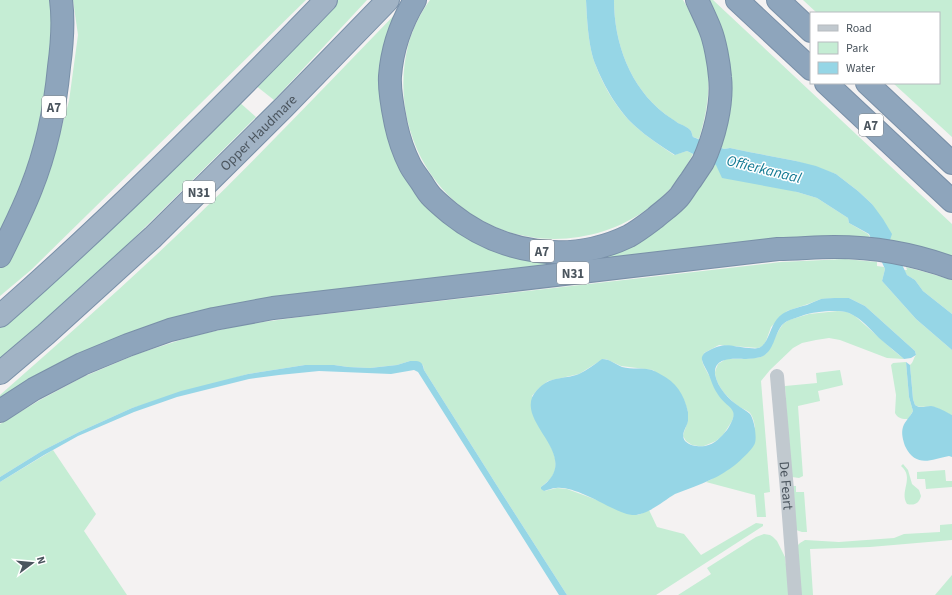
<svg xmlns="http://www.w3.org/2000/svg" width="952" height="595" viewBox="0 0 952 595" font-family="'Source Sans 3',sans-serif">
<rect width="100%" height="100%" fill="#f4f2f2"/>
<g fill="#c5edd4">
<polygon points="0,0 52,0 52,87 22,188 0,230"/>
<polygon points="73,0 306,0 31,270 0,296 0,265 16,242 47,179 69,101 78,35"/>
<polygon points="338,0 367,0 274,100 255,85"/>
<path d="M430,0h156c1,19 2,40 7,58 8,24 23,51 42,68 12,11 26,20 39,29l13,-4 6,3c-3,5 -6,11 -9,16 -17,29 -49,51 -80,61 -84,27 -169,-17 -194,-101 -8,-27 -9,-56 -2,-84 4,-16 12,-32 22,-46z"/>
<path d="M614,0h69c29,46 32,88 16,139l-6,-2c-1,-2 -1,-4 -2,-6 -3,-4 -10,-6 -13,-8 -5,-3 -9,-6 -13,-9 -35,-27 -51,-71 -51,-114z"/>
<polygon points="703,0 713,0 952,224 952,261 891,242 872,204 858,191 836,174 796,161 749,152 730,148 724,149 716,146"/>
<polygon points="803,0 952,0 952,137 893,83 939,83 939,13 817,13"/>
<path d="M403,6l-15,115 80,112 131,18 111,-89 87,30 20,6 31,20 1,5 19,11 3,5 -611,65 -260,99v-8c66,-58 132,-116 195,-177 71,-69 139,-141 208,-212z"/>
<polygon points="238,101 256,117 123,249 41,325 0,360 0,328 25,307 87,253"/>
<path d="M845,259l32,3v4l7,1 1,2 -3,12 34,38 36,31v65c-6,-2 -12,-6 -18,-8 -7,-2 -12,2 -19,-2l-2,-6 -3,-34c4,-3 3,-7 6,-10l-1,-4 -50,-45 -16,-8h-10l-18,1 -13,5 -21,7 -16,16 -5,14 -3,5 -5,2 -39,-3 -15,8c0,2 -1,4 -2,6 0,10 24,41 31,50l1,6 -2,6 -9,14 -7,6 -12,5h-6l-6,-1 -6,-4 -3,-5 1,-4 4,-11v-9l-4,-12 -31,-30 -32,-4 -15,-7h-3l-24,15 -31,7 -10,8 -6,7c5,14 10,28 15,42 4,10 11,20 8,32 -2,8 -8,12 -14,17l3,4 13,-3 10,1 71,26 11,-5 8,17 27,7 17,21 55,-32 7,1v2l-107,69h-89l-66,-103 -77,-122 -1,-5 -13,-4 -13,4 -27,3 -22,-1 -14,-2h-29l-57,9 -116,34 -53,24 -37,19 -42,26v-53l40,-24 43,-23 54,-23 56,-18 49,-11 58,-8 481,-55z"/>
<polygon points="906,267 925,272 952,280 952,314 923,291 915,280 907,275 904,270 907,270"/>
<path d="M838,311l9,1 8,4 38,34 11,9 -17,-1 -47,-18 -11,-2 -13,2 -14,3 -9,5 -23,22 -9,11 9,111 -6,1 2,24h-9l-2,-22 -49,-13 6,-3 43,-52c-1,-5 -2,-11 -6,-15 -3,-2 -8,-4 -11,-6 -10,-8 -22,-20 -23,-33 0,-3 2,-6 3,-9l8,-5h21l14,-2 6,-4 12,-23 4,-6 6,-4 20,-6z"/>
<path d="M906,362l3,35 4,14 -5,8c-5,0 -10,0 -13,-6l1,-18 -5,-30 2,-2z"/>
<polygon points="840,370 843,385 818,391 820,401 798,406 803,476 799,478 792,477 789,450 785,386 817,383 816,373"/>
<polygon points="53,450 96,514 84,531 127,595 0,595 0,482"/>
<path d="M903,464l5,6 4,14 7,6 2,6c-2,7 -6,10 -14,8 -8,-13 8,-26 -6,-38z"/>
<polygon points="945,470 946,481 952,481 952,487 926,489 925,479 917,479 917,472"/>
<polygon points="793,486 796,486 796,492 804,492 807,532 802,532 796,530"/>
<polygon points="952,524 952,540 870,547 810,549 813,595 801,595 797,546 800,543 805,540 839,542 894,538 904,534 940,532 940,525"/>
<polygon points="764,534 770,535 773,537 777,541 785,557 790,595 678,595 711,574 707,568 756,537"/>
<polygon points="952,575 952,595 935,595"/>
</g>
<g fill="#96d6e6">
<path d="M586,0h28c0,43 16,87 51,114 4,3 9,6 13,9 4,2 10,4 13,8 1,2 1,4 2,6l31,12 6,-1 19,4 47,9 20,5 20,8 22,17 14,13 11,15 9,15 -2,6 17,35 8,5 8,11 29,23v36l-36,-31 -34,-38 3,-12 -16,-35 -20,-11 -1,-5 -31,-20 -20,-6 -75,-14 -6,-13 -29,-14 -12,4c-14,-9 -28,-18 -40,-29 -18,-16 -34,-45 -42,-68 -5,-18 -6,-39 -7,-58z"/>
<path d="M839,298h10l16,8 50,45 1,4 -5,3 -7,1c-8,-7 -17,-14 -25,-21 -9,-9 -18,-20 -30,-25 -10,-4 -36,-1 -45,2 -7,3 -16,4 -22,10 -8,10 -8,27 -21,32 -5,1 -11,2 -15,2 -11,0 -32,-3 -31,15 2,13 14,26 25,33 3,2 7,4 10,7 4,5 7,22 5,29 -2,6 -15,18 -20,22 -7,5 -15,11 -23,14 -12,6 -25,10 -37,15 -12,7 -28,22 -43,21 -8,-1 -15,-5 -22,-8 -14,-7 -39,-21 -54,-19 -4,0 -8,2 -12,3l-3,-2v-2c45,-32 -32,-67 -4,-97 14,-15 26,-10 42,-16 8,-4 16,-10 23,-15 8,0 13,5 20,8 10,3 20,0 30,3 3,1 6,3 8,4 16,8 24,20 28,38 0,2 0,6 0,9 -1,6 -8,13 -3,20 5,5 14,6 20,5 10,-2 16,-9 22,-16 15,-24 1,-19 -10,-37 -5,-7 -6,-15 -10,-22 -2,-4 -6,-10 -5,-14 1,-3 3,-5 6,-6 18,-10 23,-4 41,-3 3,0 6,1 9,0 10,-2 12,-21 19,-29 7,-9 19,-11 30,-14 4,-2 9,-4 14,-6 5,-1 12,-1 18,-1z"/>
<path d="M410,361c9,0 12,-1 14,9l77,122 66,103h-8l-141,-223 -4,-2 -23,4 -72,-3 -40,4 -30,4 -72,18 -43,15 -56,24 -34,19 -44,27v-5l42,-26 37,-19 53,-24 49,-17 67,-17 57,-9h29l14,2 22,1 27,-3z"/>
<path d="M906,362l4,3 3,34 2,6c6,4 10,1 16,1 7,1 15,6 21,9v42l-3,-1c-19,4 -33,12 -44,-10 -2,-6 -4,-13 -2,-19 2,-6 7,-10 10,-16l-4,-14z"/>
</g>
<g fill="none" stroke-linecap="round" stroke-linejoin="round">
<g stroke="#7990a8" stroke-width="24">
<g id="trunk">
<path d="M0,316c114,-100 221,-207 326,-316"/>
<path id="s2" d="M0,373l46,-39 107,-97 131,-130 104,-107"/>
</g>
</g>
<g stroke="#7990a8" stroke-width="24">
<g id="motorway">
<path d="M415,0c-14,23 -23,50 -25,76 -1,16 3,34 6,49 3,14 8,28 14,40 3,6 8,12 12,18 3,5 6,10 10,14 6,6 12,11 18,16 51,41 119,52 179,23 9,-5 18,-12 26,-18 8,-7 17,-13 24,-21 4,-5 8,-12 12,-17 4,-6 8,-12 12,-18 11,-24 20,-58 17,-85 -1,-13 -5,-36 -10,-48 -4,-10 -9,-20 -13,-29"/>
<polyline points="737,0 811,69"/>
<polyline points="778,0 811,31"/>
<polyline points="826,83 952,201"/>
<polyline points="867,83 952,163"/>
<path d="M0,256c11,-22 22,-44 31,-67 16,-40 24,-79 28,-122 3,-22 5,-45 2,-67"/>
<path d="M0,411l34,-22 48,-25 46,-19 42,-15 44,-11 59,-11 505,-59c19,0 37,-2 56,-2 40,0 80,7 118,21"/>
</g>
</g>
<path stroke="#c1c9cf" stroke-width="14" id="s1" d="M777,376l10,114 8,105"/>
<use href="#trunk" stroke="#a1b3c5" stroke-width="22"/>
<use href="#motorway" stroke="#8ea5bc" stroke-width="22"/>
</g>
<g text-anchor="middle" stroke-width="3" stroke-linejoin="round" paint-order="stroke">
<g fill="#fff" stroke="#81888e" stroke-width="1">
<rect x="42" y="96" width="24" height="22" rx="3"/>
<rect x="859" y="114" width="24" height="22" rx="3"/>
<rect x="183" y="181" width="32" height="22" rx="3"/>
<rect x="530" y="240" width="24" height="22" rx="3"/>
<rect x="557" y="262" width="32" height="22" rx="3"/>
</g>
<g font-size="13" font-weight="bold" fill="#4b555e">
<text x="54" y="112">A7</text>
<text x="871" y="130">A7</text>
<text x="199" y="197">N31</text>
<text x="542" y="256">A7</text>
<text x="573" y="278">N31</text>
</g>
<g font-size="14" fill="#4b555e" stroke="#fff">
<text dy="5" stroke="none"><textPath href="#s2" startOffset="353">Opper Haudmare</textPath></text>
<text dy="5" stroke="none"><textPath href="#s1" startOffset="110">De Feart</textPath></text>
</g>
<g font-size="15" font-style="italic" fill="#177c95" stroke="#fff">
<text transform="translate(764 169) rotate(14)" y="5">Offierkanaal</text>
</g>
</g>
<rect x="810" y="12" width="130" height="72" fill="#ffffff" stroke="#b7bbbf"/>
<rect x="818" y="25" width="20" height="6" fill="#c1c9cf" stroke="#b7bbbf"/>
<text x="846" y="32" font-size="12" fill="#4b555e">Road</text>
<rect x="818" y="42" width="20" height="12" fill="#c5edd4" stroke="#b7bbbf"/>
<text x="846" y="52" font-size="12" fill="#4b555e">Park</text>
<rect x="818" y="62" width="20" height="12" fill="#96d6e6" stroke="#b7bbbf"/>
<text x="846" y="72" font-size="12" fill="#4b555e">Water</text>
<g transform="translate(32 563) rotate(74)" stroke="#ffffff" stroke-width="3" paint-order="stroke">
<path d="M0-3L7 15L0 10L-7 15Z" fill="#4b555e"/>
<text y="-6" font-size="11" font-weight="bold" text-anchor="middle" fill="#4b555e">N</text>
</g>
</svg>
